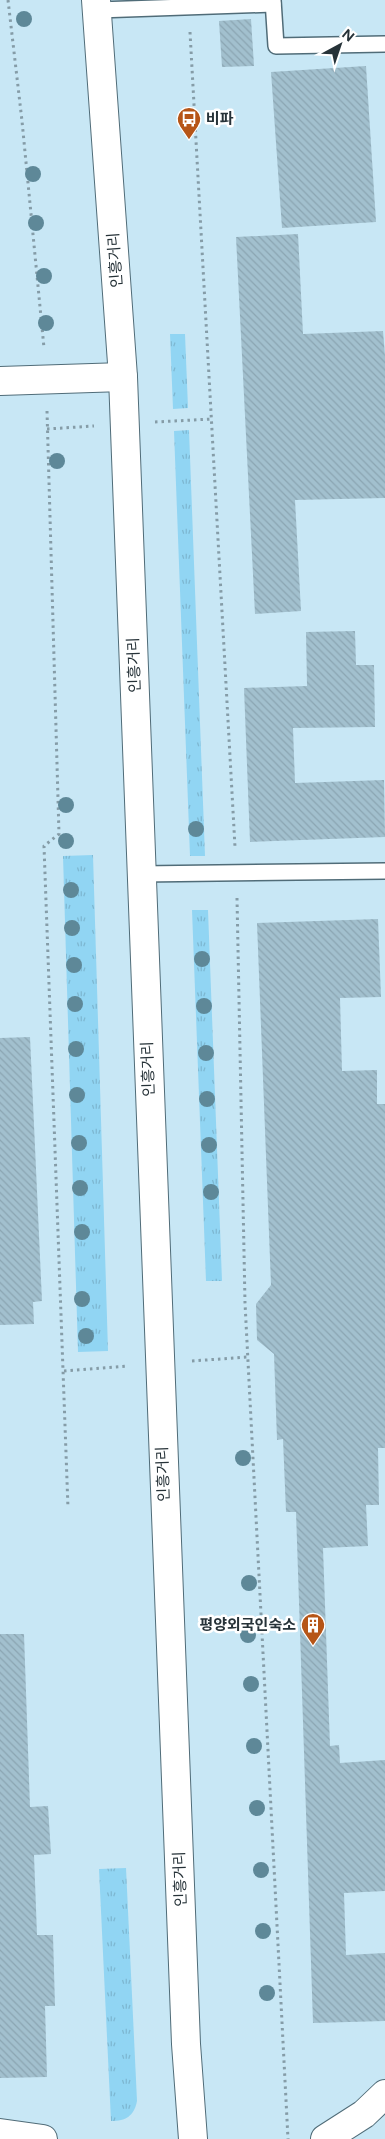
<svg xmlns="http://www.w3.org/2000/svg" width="385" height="2139" viewBox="0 0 385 2139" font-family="Figtree,'Noto Sans KR',sans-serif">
<defs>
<pattern id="grass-tufts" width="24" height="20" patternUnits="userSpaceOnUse" patternTransform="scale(1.25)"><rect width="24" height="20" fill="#91d5f3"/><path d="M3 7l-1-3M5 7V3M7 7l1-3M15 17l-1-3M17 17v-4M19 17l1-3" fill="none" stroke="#7db7d1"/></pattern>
<pattern id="building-back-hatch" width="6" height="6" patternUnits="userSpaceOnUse" patternTransform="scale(1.25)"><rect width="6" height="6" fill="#a2c0ce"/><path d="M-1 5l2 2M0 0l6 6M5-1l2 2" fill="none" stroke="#8ba5b2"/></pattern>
</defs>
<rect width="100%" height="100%" fill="#c8e7f5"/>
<g fill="url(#grass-tufts)">
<polygon points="185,334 188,408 173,409 170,334"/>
<polygon points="189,430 205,856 190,856 174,431"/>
<polygon points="93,855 108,1351 78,1352 63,856"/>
<polygon points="192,910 208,910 222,1281 206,1281"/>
<path d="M126,1868l11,233c-3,15 -11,20 -26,20l-12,-252z"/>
</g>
<g fill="url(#building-back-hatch)">
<polygon points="251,19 254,66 222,67 219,21"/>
<polygon points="366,66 376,222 282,228 271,72"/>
<polygon points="298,234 303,334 383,331 385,356 385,498 295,500 301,611 255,614 236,237"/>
<polygon points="355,631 356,665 374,665 375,727 293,728 295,783 384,780 385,837 250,842 244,688 307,686 306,632"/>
<polygon points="378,919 381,997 340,998 342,1071 377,1070 377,1104 385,1104 385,1448 378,1448 379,1505 366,1505 368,1546 323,1548 330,1746 339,1745 340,1763 385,1760 385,1891 344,1893 346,1955 385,1953 385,2021 313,2023 296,1512 286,1512 283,1439 277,1440 274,1354 257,1340 256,1304 271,1285 257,923"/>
<polygon points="30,1037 42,1301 33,1302 34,1324 0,1325 0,1038"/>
<polygon points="0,1634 24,1634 30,1807 48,1806 51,1854 34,1855 37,1935 53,1935 55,2006 45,2006 47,2077 0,2078"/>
</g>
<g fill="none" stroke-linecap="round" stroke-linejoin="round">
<g stroke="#506c78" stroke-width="18">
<g id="service">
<polyline points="273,0 276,46 385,44"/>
<polyline points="98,10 273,4"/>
<polyline points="141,874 385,871"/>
</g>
</g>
<g stroke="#506c78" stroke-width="30">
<g id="minor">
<polyline points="0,381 123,377"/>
<polyline points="325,2139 364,2114 385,2094"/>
</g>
</g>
<g stroke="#506c78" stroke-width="30">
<polyline id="tertiary" points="0,2133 43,2139"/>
</g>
<g stroke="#506c78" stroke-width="30">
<polyline id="secondary" points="96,0 123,377 186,2044 193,2139"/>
</g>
<g stroke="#859ca7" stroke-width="3" stroke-dasharray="2.5 4" stroke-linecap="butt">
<polyline points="8,0 22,121 44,348"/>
<polyline points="190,32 235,847"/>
<polyline points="47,411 59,834 44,846 68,1508"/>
<polyline points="155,422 212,419"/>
<polyline points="47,429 94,426"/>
<polyline points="237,898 245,1303 288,2139"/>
<polyline points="192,1361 248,1357"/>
<polyline points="64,1371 128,1366"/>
</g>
<use href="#service" stroke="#fff" stroke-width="15"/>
<use href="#minor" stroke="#fff" stroke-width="28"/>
<use href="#tertiary" stroke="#fff" stroke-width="28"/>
<use href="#secondary" stroke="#fff" stroke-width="28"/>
</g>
<g fill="#5e8898">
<circle cx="24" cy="19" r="8"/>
<circle cx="33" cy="174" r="8"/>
<circle cx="36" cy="223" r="8"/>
<circle cx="44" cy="276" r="8"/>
<circle cx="46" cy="323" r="8"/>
<circle cx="57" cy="461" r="8"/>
<circle cx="66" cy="805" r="8"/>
<circle cx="196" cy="829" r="8"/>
<circle cx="66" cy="841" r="8"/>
<circle cx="71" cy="890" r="8"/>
<circle cx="72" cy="928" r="8"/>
<circle cx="202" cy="959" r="8"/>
<circle cx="74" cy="965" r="8"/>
<circle cx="75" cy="1004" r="8"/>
<circle cx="204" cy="1006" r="8"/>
<circle cx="76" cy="1049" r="8"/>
<circle cx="206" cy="1053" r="8"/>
<circle cx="77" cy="1095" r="8"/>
<circle cx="207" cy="1099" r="8"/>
<circle cx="79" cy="1143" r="8"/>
<circle cx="209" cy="1145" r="8"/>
<circle cx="80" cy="1188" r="8"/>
<circle cx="211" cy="1192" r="8"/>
<circle cx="82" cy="1232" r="8"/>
<circle cx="82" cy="1299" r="8"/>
<circle cx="86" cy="1336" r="8"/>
<circle cx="243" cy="1458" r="8"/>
<circle cx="249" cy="1583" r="8"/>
<circle cx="248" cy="1635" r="8"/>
<circle cx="251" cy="1684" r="8"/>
<circle cx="254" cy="1746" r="8"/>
<circle cx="257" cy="1808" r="8"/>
<circle cx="261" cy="1870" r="8"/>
<circle cx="263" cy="1931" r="8"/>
<circle cx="267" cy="1993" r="8"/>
</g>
<defs>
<g id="bus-pin" transform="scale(1.25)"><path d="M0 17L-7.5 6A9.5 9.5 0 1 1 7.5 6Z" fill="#b65517" stroke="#fff"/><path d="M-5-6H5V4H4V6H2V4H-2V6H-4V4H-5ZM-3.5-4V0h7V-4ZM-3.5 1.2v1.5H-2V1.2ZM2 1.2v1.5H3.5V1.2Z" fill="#fff"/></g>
<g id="building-pin" transform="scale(1.25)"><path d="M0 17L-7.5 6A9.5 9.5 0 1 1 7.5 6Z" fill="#b65517" stroke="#fff"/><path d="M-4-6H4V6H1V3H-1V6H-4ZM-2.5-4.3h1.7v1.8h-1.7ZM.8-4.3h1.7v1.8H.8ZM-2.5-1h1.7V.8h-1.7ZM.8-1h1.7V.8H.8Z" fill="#fff"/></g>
</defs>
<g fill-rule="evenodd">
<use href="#bus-pin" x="189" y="119"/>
<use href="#building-pin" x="313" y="1625"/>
</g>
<g text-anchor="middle" stroke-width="5" stroke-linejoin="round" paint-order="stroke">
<g font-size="15" font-weight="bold" fill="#263238" stroke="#fff" text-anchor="start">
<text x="206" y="124">비파</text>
<text x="296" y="1630" text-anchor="end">평양외국인숙소</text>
</g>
<g font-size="15" fill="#263238" stroke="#fff">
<text transform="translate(115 260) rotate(-94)" y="5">인흥거리</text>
<text transform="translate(134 665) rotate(-92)" y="5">인흥거리</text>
<text transform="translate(148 1069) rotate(-92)" y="5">인흥거리</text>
<text transform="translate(163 1474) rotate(-92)" y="5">인흥거리</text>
<text transform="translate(180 1879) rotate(-92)" y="5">인흥거리</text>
</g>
</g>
<g transform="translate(340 45) rotate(40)" stroke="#ffffff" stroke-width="4" paint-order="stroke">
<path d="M0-4L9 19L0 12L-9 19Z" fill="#263238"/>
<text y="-8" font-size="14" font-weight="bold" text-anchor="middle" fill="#263238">N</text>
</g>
</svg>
